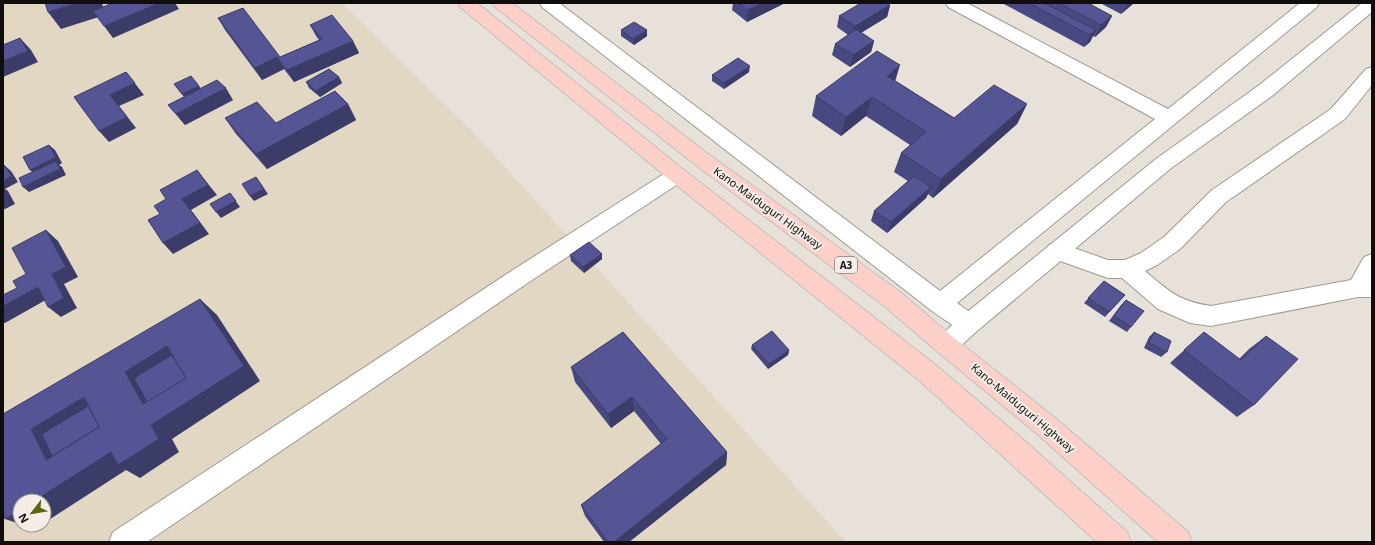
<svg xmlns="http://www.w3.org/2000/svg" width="1375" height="545" viewBox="0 0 1375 545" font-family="'Noto Sans',sans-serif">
<rect width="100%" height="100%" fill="#e8e1da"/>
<path fill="#e2d7c3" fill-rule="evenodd" d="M3,3h339l132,130 372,409h-843zM20,501h24v24h-24z"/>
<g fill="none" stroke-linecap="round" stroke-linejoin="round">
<g stroke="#9f9993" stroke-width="2">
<g id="minor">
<polygon points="540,3 559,3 940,291 1155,119 948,7 946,3 967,3 1168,109 1300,3 1319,3 1317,7 957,303 977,317 981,324 977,331 969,334 961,331 932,311 542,7"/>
<path d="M1372,67v18l-27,34 -119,83 -46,47 -23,16 -12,6c24,20 33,30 66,35l140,-26 13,-23 8,-3v43h-14l-147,29 -21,-3 -32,-14 -36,-31h-14l-59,-21 -3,-6 3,-6 8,-3 51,18h17l16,-7 23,-16 48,-47 119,-81 35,-40z"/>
<polygon points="677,167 684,170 687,175 684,180 529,282 147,542 109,542 113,532 513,270 670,170"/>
</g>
</g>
<g stroke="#9f9993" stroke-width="2">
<polygon id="tertiary" points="1362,3 1372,3 1372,12 1272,96 1170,169 977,331 954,352 946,355 938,352 934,345 938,338 961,317 1156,159 1258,86"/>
</g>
<g stroke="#c1c0c0" stroke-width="2">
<g id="trunk">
<polygon points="458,3 477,3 684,170 937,366 1026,442 1127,532 1131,542 1097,542 921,382 670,180 460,7"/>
<polygon points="493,3 512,3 707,153 899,291 954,338 1054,417 1188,532 1192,542 1158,542 1036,433 938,352 883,305 693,163 495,7"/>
</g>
</g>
<use href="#minor" fill="#fff" fill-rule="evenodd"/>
<use href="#tertiary" fill="#fff" fill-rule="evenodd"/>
<use href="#trunk" fill="#fcd0c8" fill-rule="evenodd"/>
</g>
<g fill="#494981">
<polygon points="733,3 785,3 747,22 732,10"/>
<polygon points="1002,3 1088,3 1112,16 1106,27 1095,37 1093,36 1090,42 1084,47"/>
<polygon points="1100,3 1134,3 1121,14"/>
<polygon points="890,5 887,17 861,33 874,41 871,52 850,67 832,55 835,44 848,35 837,27 839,16"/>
<polygon points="218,18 280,57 319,40 316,36 310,25 353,41 359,53 294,82 284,69 262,80 225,30"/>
<polygon points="621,30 647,30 647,36 634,45 621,36"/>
<polygon points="749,72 724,89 712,81 712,75"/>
<polygon points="339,77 342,83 320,97 309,88 306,82"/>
<polygon points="896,81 954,118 1027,104 1017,124 933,198 928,194 926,198 887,233 871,221 874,211 908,181 894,172 901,153 910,145 866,116 841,136 812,116 816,96"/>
<polygon points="174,84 201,88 233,100 185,125 168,105 184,97"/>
<polygon points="348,104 356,120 267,169 236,134 225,118 276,123"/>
<polygon points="602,254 602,259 584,273 571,261 570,255"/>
<polygon points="1104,281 1125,295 1105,317 1084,303"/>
<polygon points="1126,300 1131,327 1127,332 1109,321 1121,305"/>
<polygon points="623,332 727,452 726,465 629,542 604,542 585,516 581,505 661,444 634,411 611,428 575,382 571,367"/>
<polygon points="1154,332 1167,352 1161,357 1144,348 1149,337"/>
<polygon points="1204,332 1239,359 1249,349 1266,336 1254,405 1237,417 1170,363"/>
<polygon points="752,345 789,350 788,355 768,369 751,349"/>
</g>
<g fill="#3c3c69">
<polygon points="78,3 102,3 105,15 61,29 48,12"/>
<polygon points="159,3 175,3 179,9 113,38 104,26"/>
<polygon points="763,3 785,3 747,22 748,10"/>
<polygon points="1128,3 1134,3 1121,14"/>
<polygon points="890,5 887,17 852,38 855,26"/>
<polygon points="1112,16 1106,27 1095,37 1101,25"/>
<polygon points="647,30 647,36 634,45 633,39"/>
<polygon points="1096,30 1090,42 1084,47 1090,35"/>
<polygon points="20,38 31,50 38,62 3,77 3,61"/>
<polygon points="353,41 359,53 294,82 287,70"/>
<polygon points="874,41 871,52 850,67 853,55"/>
<polygon points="277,57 284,69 262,80 255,68"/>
<polygon points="900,65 894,85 887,76"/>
<polygon points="750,66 749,72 724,89 724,83"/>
<polygon points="126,72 144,95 119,106 136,128 109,142 99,131 110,95"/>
<polygon points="339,77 342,83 320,97 316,91"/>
<polygon points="199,86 203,92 187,100 182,94"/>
<polygon points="226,88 233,100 185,125 176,114"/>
<polygon points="872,97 866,116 841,136 846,117"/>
<polygon points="348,104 356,120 267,169 256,154"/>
<polygon points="1027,104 1017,124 933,198 941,179"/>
<polygon points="49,145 55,150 62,163 59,165 62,167 66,175 29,192 23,187 36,175 30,170"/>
<polygon points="4,165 11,171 18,182 5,189 8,191 15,204 3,210 3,181"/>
<polygon points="197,170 217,195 191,210 209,234 173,254 163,243 182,199"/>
<polygon points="256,177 268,194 254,201 250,196"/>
<polygon points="931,187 926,198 887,233 891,222"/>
<polygon points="230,193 240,207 221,218 216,212"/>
<polygon points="46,230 58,241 78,277 64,284 77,308 61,317 48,307 52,274"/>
<polygon points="602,254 602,259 584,273 583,267"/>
<polygon points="38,287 51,297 5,323 3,322 3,306"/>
<polygon points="200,299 217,315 260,381 172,439 179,452 140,478 126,470 44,523 44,501 34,501 151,425 125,372"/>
<polygon points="789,350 788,355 768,369 769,364"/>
<polygon points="84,397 122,441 46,460 31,429"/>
<polygon points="632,397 634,411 611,428 608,414"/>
<polygon points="727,452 726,465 629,542 614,542"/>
<polygon points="20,510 20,524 5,519"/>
<polygon points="21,525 40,525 33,530"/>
</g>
<g fill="#555596" stroke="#3c3c69" fill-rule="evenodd">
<polygon points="45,3 78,3 48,12"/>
<polygon points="113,3 159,3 104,26 93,11"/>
<polygon points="739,3 763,3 748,10"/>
<polygon points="861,3 887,3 890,5 855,26 839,16"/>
<polygon points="1029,3 1044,3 1096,30 1090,35"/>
<polygon points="1059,3 1088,3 1112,16 1101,25"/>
<polygon points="243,8 280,57 322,39 310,25 332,15 353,41 287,70 277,57 255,68 218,18"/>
<polygon points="634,22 647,30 633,39 621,30"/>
<polygon points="856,29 874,41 853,55 835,44"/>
<polygon points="20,38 28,51 3,61 3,45"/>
<polygon points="877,51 900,65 887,76 954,118 994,85 1027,104 941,179 901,153 926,132 872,97 846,117 816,96"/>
<polygon points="738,58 750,66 724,83 712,75"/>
<polygon points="329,69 339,77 316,91 306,82"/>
<polygon points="126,72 135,83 110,95 127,117 99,131 74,97"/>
<polygon points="191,76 199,86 182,94 174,84"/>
<polygon points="217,80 226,88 176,114 168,105"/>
<polygon points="335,91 348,104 256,154 225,118 257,102 276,123"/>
<polygon points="49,145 56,157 30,170 23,157"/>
<polygon points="56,161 60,169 23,187 19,178"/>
<polygon points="4,165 12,176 3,181 3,166"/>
<polygon points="197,170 208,185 182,199 200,223 163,243 148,220 160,214 154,206 166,199 160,190"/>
<polygon points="914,176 931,187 891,222 874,211"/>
<polygon points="256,177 264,189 250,196 242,184"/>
<polygon points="230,193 236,201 216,212 210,204"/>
<polygon points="46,230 66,267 52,274 64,298 48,307 38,287 3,306 3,295 17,288 13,281 26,274 12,248"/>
<polygon points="589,242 602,254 583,267 570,255"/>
<polygon points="1104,281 1125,295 1109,312 1088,298"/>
<path d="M200,299l44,67 -93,59 8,14 -41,26 -7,-13 -77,49h-14v9l-15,9 -2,-6v-99zM167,346l19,32 -43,26 -18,-32zM84,397l15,30 -53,33 -15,-31z"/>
<polygon points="1126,300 1144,311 1131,327 1114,316"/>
<polygon points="772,331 789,350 769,364 752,345"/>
<polygon points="623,332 727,452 614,542 608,542 581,505 667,439 632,397 608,414 571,367"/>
<polygon points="1154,332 1171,341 1167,352 1149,343"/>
<polygon points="1204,332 1241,360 1266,336 1298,359 1254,405 1184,350"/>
<polygon points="172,355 186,378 147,402 134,378"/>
<polygon points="88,406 99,427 52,456 42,434"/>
</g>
<g text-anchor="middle" stroke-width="4" stroke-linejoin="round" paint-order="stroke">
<rect fill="#f5eee8" stroke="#55514e" stroke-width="1" x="835" y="257" width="22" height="16" rx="3"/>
<g font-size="10" font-weight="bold" fill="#100e0c">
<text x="846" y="269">A3</text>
</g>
<g font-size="11" fill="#100e0c" stroke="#f5eee8">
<text transform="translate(768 208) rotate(36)" y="4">Kano-Maiduguri Highway</text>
<text transform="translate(1023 408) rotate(40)" y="4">Kano-Maiduguri Highway</text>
</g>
</g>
<rect width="1375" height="545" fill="none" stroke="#100e0c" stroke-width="8"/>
<g transform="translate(32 513) rotate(239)"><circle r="19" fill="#f5eee8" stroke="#999490"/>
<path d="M0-3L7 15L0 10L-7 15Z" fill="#5a670d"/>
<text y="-6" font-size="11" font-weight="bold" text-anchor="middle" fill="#100e0c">N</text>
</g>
</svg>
